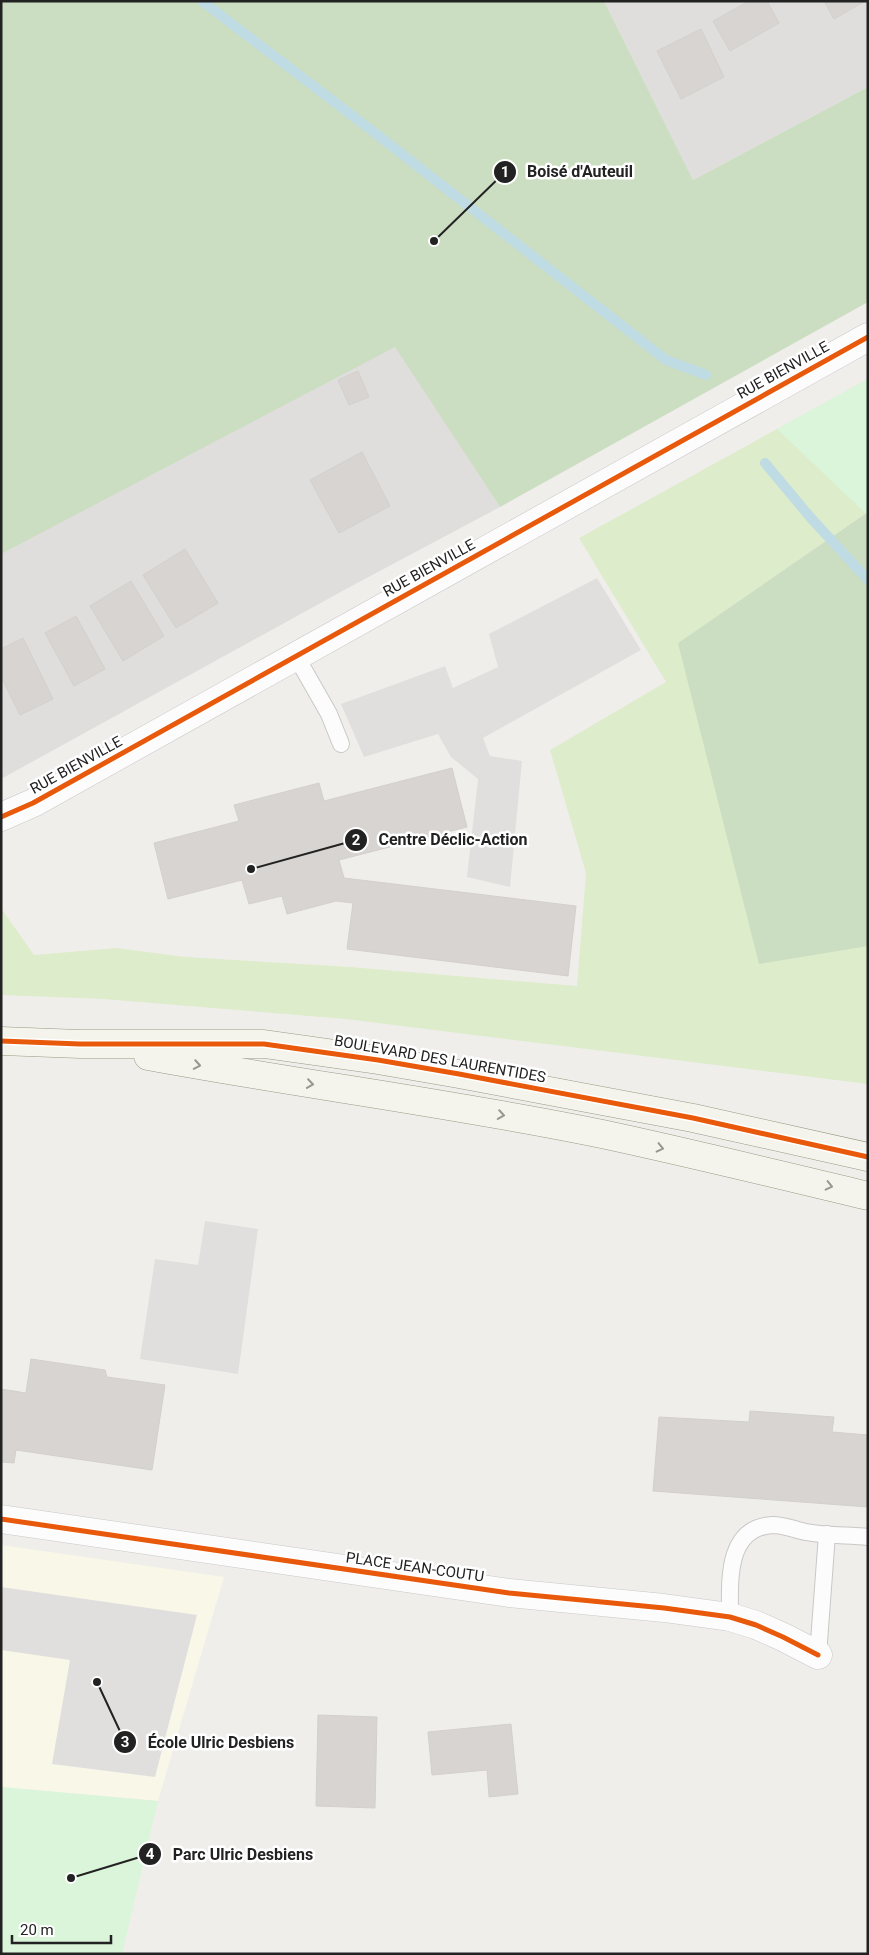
<svg xmlns="http://www.w3.org/2000/svg" width="869" height="1955" viewBox="0 0 869 1955" font-family="Roboto,sans-serif">
<rect width="100%" height="100%" fill="#f0eeeb"/>
<g fill="#dfdedc">
<polygon points="604,1 868,1 868,87 693,180"/>
<polygon points="395,346 500,507 346,589 1,779 1,550"/>
</g>
<polygon fill="#f8f7e8" points="1,1545 224,1577 158,1801 1,1787"/>
<polygon fill="#ddeccb" points="868,379 868,512 678,643 868,940 868,1084 346,1019 103,999 1,995 1,908 34,955 117,948 185,957 350,967 577,986 586,873 550,750 666,682 579,538"/>
<g fill="#cbdec1">
<polygon points="1,1 604,1 693,180 868,87 868,302 500,507 395,347 1,554"/>
<polygon points="868,512 868,946 759,964 678,643"/>
</g>
<g fill="#daf5da">
<polygon points="868,379 868,512 866,514 777,429"/>
<polygon points="1,1787 158,1801 122,1954 1,1954"/>
</g>
<g fill="#e0dfde">
<polygon points="597,578 641,650 483,738 490,756 522,761 510,887 467,877 478,779 451,757 438,734 364,757 341,704 445,666 453,688 498,667 489,634"/>
<polygon points="205,1221 258,1229 238,1374 140,1359 155,1259 198,1265"/>
<polygon points="1,1587 197,1615 155,1777 52,1764 70,1660 1,1650"/>
</g>
<g fill="none" stroke-linecap="round" stroke-linejoin="round">
<g stroke="#bfdbe3" stroke-width="10">
<polyline points="202,1 375,133 666,360 706,375"/>
<polyline points="765,463 810,517 868,580"/>
</g>
</g>
<g fill="#d7d4d2" stroke="#d3d0cc">
<polygon points="749,1 767,1 779,23 730,51 713,21"/>
<polygon points="824,1 865,1 834,19"/>
<polygon points="701,29 724,77 681,99 657,51"/>
<polygon points="358,371 369,397 349,405 338,380"/>
<polygon points="362,452 390,506 339,533 310,480"/>
<polygon points="185,549 218,603 176,628 143,575"/>
<polygon points="131,581 164,636 123,661 90,606"/>
<polygon points="76,616 105,669 74,686 45,633"/>
<polygon points="23,638 53,699 20,715 1,677 1,649"/>
<polygon points="452,768 467,827 339,860 344,878 576,906 568,976 347,949 353,903 336,901 287,914 282,896 249,904 242,880 168,899 154,843 239,821 234,805 319,783 324,801"/>
<polygon points="31,1359 105,1370 107,1377 165,1385 152,1470 16,1450 14,1463 1,1462 1,1389 26,1393"/>
<polygon points="750,1411 834,1417 832,1432 868,1435 868,1507 653,1491 659,1417 749,1422"/>
<polygon points="318,1715 377,1717 375,1808 316,1806"/>
<polygon points="511,1724 518,1794 489,1797 487,1770 432,1775 428,1732"/>
</g>
<g fill="none" stroke-linecap="round" stroke-linejoin="round">
<g stroke="#c9c8c7" stroke-width="18">
<g id="lane">
<polyline points="296,656 329,714 341,744"/>
<path d="M730,1617c0,-34 -5,-90 43,-92 11,0 23,5 33,7 20,4 42,3 62,5"/>
<polyline points="818,1655 827,1534"/>
</g>
</g>
<g stroke="#c9c8c7" stroke-width="29">
<g id="street">
<polyline points="1,817 33,803 868,337"/>
<polyline points="1,1519 509,1593 664,1608 730,1617 756,1625 783,1637 818,1655"/>
</g>
</g>
<g stroke="#999a82" stroke-width="29">
<g id="secondary">
<polyline points="1,1041 80,1044 264,1044 378,1060 459,1074 693,1118 868,1157"/>
<path d="M148,1056c151,28 304,47 454,78 89,19 178,41 266,62"/>
</g>
</g>
<use href="#lane" stroke="#fdfcfc" stroke-width="16"/>
<use href="#street" stroke="#fdfcfc" stroke-width="28"/>
<use href="#secondary" stroke="#f4f4ed" stroke-width="28"/>
<g stroke="#fff" stroke-width="8">
<g id="cycleway">
<polyline points="1,817 33,803 868,337"/>
<polyline points="1,1041 80,1044 264,1044 378,1060 459,1074 693,1118 868,1157"/>
<polyline points="1,1519 509,1593 664,1608 730,1617 756,1625 783,1637 818,1655"/>
</g>
</g>
<use href="#cycleway" stroke="#e8590c" stroke-width="5"/>
</g>
<defs><path id="oneway-chevron" d="M-2-3.5L2.5 0L-2 3.5" fill="none" stroke-width="1.6" stroke-linecap="round" stroke-linejoin="round" transform="scale(1.25)"/></defs>
<g stroke="#969692">
<use href="#oneway-chevron" transform="translate(197 1065) rotate(10)"/>
<use href="#oneway-chevron" transform="translate(310 1084) rotate(8)"/>
<use href="#oneway-chevron" transform="translate(501 1115) rotate(9)"/>
<use href="#oneway-chevron" transform="translate(660 1148) rotate(13)"/>
<use href="#oneway-chevron" transform="translate(829 1186) rotate(13)"/>
</g>
<g text-anchor="middle" stroke-width="5" stroke-linejoin="round" paint-order="stroke">
<g font-size="15" fill="#222" stroke="#fff">
<text transform="translate(783 370) rotate(-29)" y="5">RUE BIENVILLE</text>
<text transform="translate(429 568) rotate(-29)" y="5">RUE BIENVILLE</text>
<text transform="translate(76 765) rotate(-29)" y="5">RUE BIENVILLE</text>
<text transform="translate(440 1059) rotate(10)" y="5">BOULEVARD DES LAURENTIDES</text>
<text transform="translate(415 1567) rotate(8)" y="5">PLACE JEAN-COUTU</text>
</g>
</g>
<path fill="none" stroke="#222" stroke-width="2" d="M434 241L505 172M251 869L356 840M97 1682L125 1742M71 1878L150 1854"/>
<g fill="#222" stroke="#fff" stroke-width="2">
<circle cx="434" cy="241" r="5"/>
<circle cx="251" cy="869" r="5"/>
<circle cx="97" cy="1682" r="5"/>
<circle cx="71" cy="1878" r="5"/>
<circle cx="505" cy="172" r="12"/>
<circle cx="356" cy="840" r="12"/>
<circle cx="125" cy="1742" r="12"/>
<circle cx="150" cy="1854" r="12"/>
</g>
<g font-size="15" text-anchor="middle" font-weight="bold" fill="#fff">
<text x="505" y="177">1</text>
<text x="356" y="845">2</text>
<text x="125" y="1747">3</text>
<text x="150" y="1859">4</text>
</g>
<g font-size="16" text-anchor="middle" font-weight="bold" fill="#222" stroke="#fff" stroke-width="5" stroke-linejoin="round" paint-order="stroke">
<text x="580" y="177">Boisé d'Auteuil</text>
<text x="453" y="845">Centre Déclic-Action</text>
<text x="221" y="1748">École Ulric Desbiens</text>
<text x="243" y="1860">Parc Ulric Desbiens</text>
</g>
<rect width="869" height="1955" fill="none" stroke="#222222" stroke-width="5"/>
<path d="M12 1935v8h99v-8" fill="none" stroke="#222222" stroke-width="2.5"/>
<text x="20" y="1935" font-size="15" fill="#222222" stroke="#ffffff" stroke-width="4" paint-order="stroke">20 m</text>
</svg>
